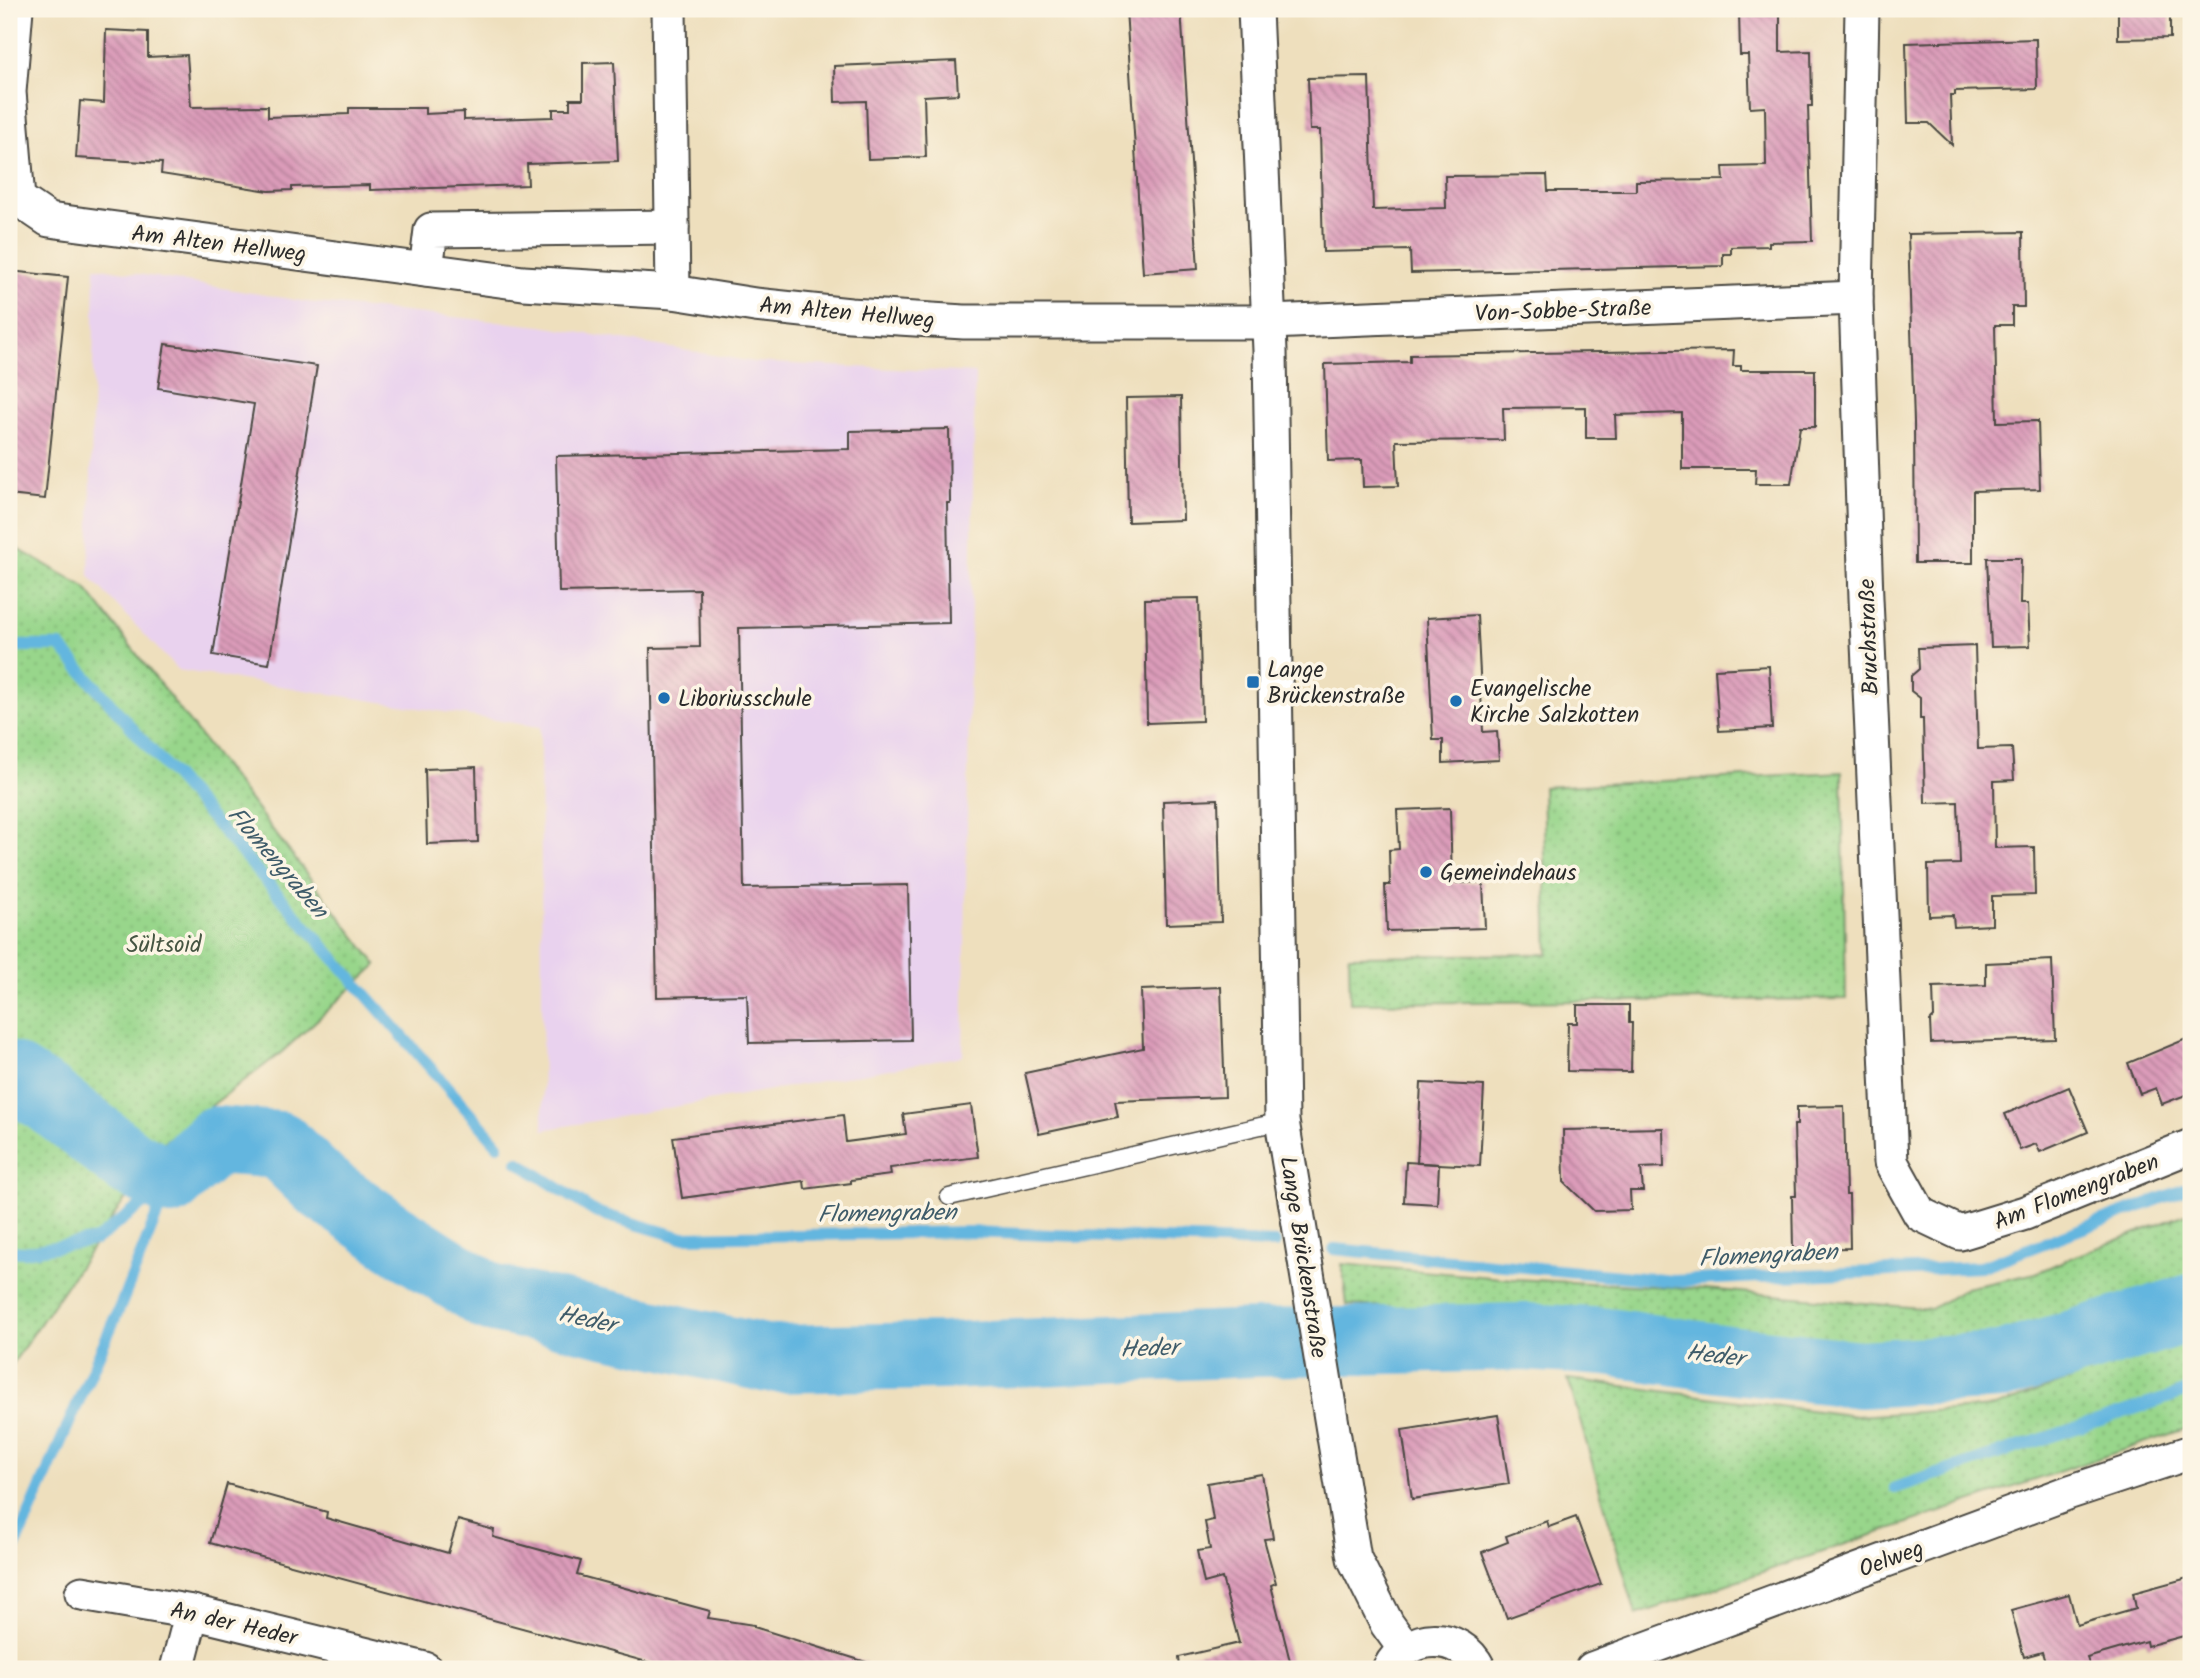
<svg xmlns="http://www.w3.org/2000/svg" width="2200" height="1678" viewBox="0 0 2200 1678" font-family="Kalam,sans-serif">
<defs>
<pattern id="green-dots" width="8" height="8" patternUnits="userSpaceOnUse" patternTransform="scale(1.75)"><rect width="8" height="8" fill="#98d68b"/><path d="M2 2h.1M6 6h.1" fill="none" stroke="#83b878" stroke-width="1.8" stroke-linecap="round"/></pattern>
<pattern id="building-back-hatch" width="6" height="6" patternUnits="userSpaceOnUse" patternTransform="scale(1.75)"><rect width="6" height="6" fill="#db9bb9"/><path d="M-1 5l2 2M0 0l6 6M5-1l2 2" fill="none" stroke="#b27f97"/></pattern>
</defs>
<rect width="100%" height="100%" fill="#fcf5e5"/>
<filter id="ink" filterUnits="userSpaceOnUse"><feTurbulence type="fractalNoise" baseFrequency=".0143" numOctaves="2"/><feDisplacementMap in="SourceGraphic" scale="14" xChannelSelector="R" yChannelSelector="G"/><feConvolveMatrix kernelMatrix="1 2 1 2 8 2 1 2 1" color-interpolation-filters="sRGB"/></filter>
<filter id="wash" filterUnits="userSpaceOnUse"><feTurbulence type="fractalNoise" baseFrequency=".00686" numOctaves="4" result="noise"/><feDisplacementMap in="SourceGraphic" scale="28" xChannelSelector="R" yChannelSelector="G"/><feGaussianBlur stdDeviation="1.57" result="paint"/><feColorMatrix in="noise" values="0 0 0 0 0 0 0 0 0 0 0 0 0 0 0 0 0 1.4 0 .05"/><feComposite in="paint" operator="in"/></filter>
<g filter="url(#wash)">
<rect width="100%" height="100%" fill="#eedfbd"/>
<polygon fill="#e9d2ee" points="95,267 307,302 541,326 754,362 975,373 963,1056 543,1130 540,727 178,670 89,576"/>
<g fill="url(#green-dots)" stroke="#62805b" stroke-width="2">
<polygon points="9,544 85,587 377,965 282,1052 165,1141 9,1369"/>
<polygon points="1842,772 1846,999 1350,1003 1349,956 1548,954 1543,787"/>
<polygon points="2191,1212 2191,1281 2031,1336 1970,1350 1914,1353 1524,1308 1498,1313 1347,1305 1342,1264 1513,1279 1706,1289 1931,1309 1966,1288 2036,1273 2068,1259"/>
<polygon points="2191,1336 2191,1427 1636,1615 1568,1379 1856,1416 1995,1407"/>
</g>
<g fill="none" stroke-linecap="round" stroke-linejoin="round">
<g stroke="#64b6df" stroke-width="12">
<polyline points="9,646 60,646 498,1145"/>
<polyline points="518,1162 595,1212 680,1237 969,1232 1275,1243"/>
<polyline points="1334,1249 1673,1281 1981,1267 2191,1187"/>
<polyline points="9,1251 24,1252 96,1240 170,1183"/>
<polyline points="1895,1488 2191,1390"/>
<polyline points="9,1560 122,1302 170,1182"/>
</g>
<polyline stroke="#64b6df" stroke-width="68" points="9,1075 48,1099 130,1163 170,1182 216,1140 279,1145 321,1186 394,1237 490,1298 769,1359 943,1356 1256,1343 1524,1337 1607,1342 1727,1359 1860,1374 2001,1366 2191,1308"/>
</g>
<g id="blocks">
<g fill="url(#building-back-hatch)">
<polygon points="1126,9 1181,9 1198,269 1143,273"/>
<polygon points="2118,9 2170,9 2170,38 2118,39"/>
<polygon points="1739,10 1780,10 1780,52 1811,51 1812,106 1808,106 1812,241 1769,242 1769,246 1731,247 1731,254 1723,254 1723,266 1636,268 1411,273 1410,250 1323,252 1320,130 1310,130 1308,78 1369,77 1373,210 1446,208 1445,176 1547,175 1548,191 1636,191 1636,181 1724,180 1723,167 1766,166 1765,107 1750,108 1748,55 1740,55"/>
<polygon points="106,30 148,32 148,57 187,55 191,107 268,106 268,117 349,114 349,108 425,108 425,114 464,112 464,120 553,117 553,109 570,109 570,99 583,99 583,63 614,62 618,161 527,164 528,185 370,190 370,185 292,187 292,190 269,191 161,174 162,163 76,158 80,101 104,103"/>
<polygon points="2036,39 2037,89 1955,91 1955,95 1950,95 1952,145 1929,123 1908,123 1906,43"/>
<polygon points="956,61 958,94 924,96 926,157 868,159 866,101 835,102 834,66"/>
<polygon points="2023,232 2024,307 2012,307 2012,325 1995,325 1997,422 2038,421 2040,489 1973,491 1973,563 1915,563 1914,422 1908,234"/>
<polygon points="9,271 68,277 45,499 9,495"/>
<polygon points="165,344 317,366 269,664 213,655 254,404 158,388"/>
<polygon points="1734,350 1733,366 1741,366 1741,370 1815,370 1815,427 1800,427 1791,484 1755,484 1756,469 1682,469 1682,413 1615,415 1616,438 1586,438 1586,407 1503,408 1504,440 1396,441 1398,486 1363,487 1362,460 1328,461 1325,364 1410,362 1410,355"/>
<polygon points="1181,397 1183,520 1128,522 1126,398"/>
<polygon points="949,429 950,503 947,503 949,623 739,628 744,888 908,885 911,1040 749,1043 747,995 657,997 650,648 700,647 699,589 559,592 556,456 850,449 850,431"/>
<polygon points="1987,558 2021,558 2020,604 2028,604 2030,646 1991,647"/>
<polygon points="1199,598 1202,721 1147,723 1145,599"/>
<polygon points="1477,615 1483,732 1497,731 1499,760 1443,763 1443,740 1433,740 1427,618"/>
<polygon points="1975,646 1978,749 2012,748 2014,780 1994,781 1995,848 2034,847 2035,895 1992,896 1992,925 1954,927 1953,915 1929,916 1928,865 1960,864 1958,802 1925,803 1923,719 1920,719 1920,698 1911,691 1911,676 1919,669 1918,648"/>
<polygon points="1769,666 1772,728 1719,731 1715,669"/>
<polygon points="476,767 478,842 427,844 425,769"/>
<polygon points="1218,799 1221,922 1166,924 1163,801"/>
<polygon points="1450,808 1452,883 1483,882 1485,928 1387,931 1385,885 1390,885 1389,850 1399,849 1397,810"/>
<polygon points="2052,960 2055,1039 1931,1043 1930,1021 1934,1017 1933,987 1986,985 1986,963"/>
<polygon points="1221,987 1225,1097 1115,1101 1118,1117 1039,1134 1025,1073 1143,1048 1141,990"/>
<polygon points="1577,1005 1629,1005 1629,1023 1632,1023 1631,1072 1567,1071 1568,1023 1577,1023"/>
<polygon points="2191,1037 2191,1093 2162,1104 2156,1088 2140,1094 2128,1063"/>
<polygon points="1421,1083 1484,1086 1480,1166 1417,1163"/>
<polygon points="2069,1087 2088,1132 2040,1152 2036,1144 2020,1150 2005,1114"/>
<polygon points="971,1105 978,1157 890,1168 891,1175 851,1180 851,1183 805,1189 804,1181 682,1198 673,1137 843,1115 846,1142 906,1134 903,1114"/>
<polygon points="1844,1106 1846,1195 1849,1195 1850,1248 1793,1249 1792,1196 1796,1196 1794,1125 1797,1125 1797,1107"/>
<polygon points="1663,1128 1664,1167 1641,1168 1643,1191 1630,1191 1631,1210 1594,1211 1564,1182 1563,1130"/>
<polygon points="1406,1162 1439,1164 1437,1204 1404,1202"/>
<polygon points="1498,1415 1509,1484 1412,1499 1402,1430"/>
<polygon points="1262,1474 1273,1538 1264,1539 1276,1583 1271,1585 1292,1669 1180,1669 1179,1657 1239,1643 1222,1578 1204,1583 1197,1551 1210,1549 1205,1522 1213,1520 1207,1483"/>
<polygon points="227,1484 327,1512 326,1518 448,1553 458,1520 494,1530 493,1537 581,1561 577,1575 710,1611 708,1618 754,1625 754,1627 866,1662 865,1669 673,1669 210,1543"/>
<polygon points="1576,1517 1601,1584 1507,1618 1482,1552 1508,1542 1506,1536 1547,1521 1549,1527"/>
<polygon points="2191,1577 2191,1634 2147,1646 2146,1641 2087,1658 2091,1669 2047,1669 2042,1652 2024,1657 2011,1610 2069,1594 2077,1625 2136,1608 2133,1593"/>
</g>
</g>
</g>
<g filter="url(#ink)">
<use href="#blocks" fill-opacity="0" stroke="#484641" stroke-width="2"/>
<g fill="none" stroke-linecap="round" stroke-linejoin="round">
<g stroke="#484641" stroke-width="19">
<polyline id="lane" points="949,1197 1282,1121"/>
</g>
<g stroke="#484641" stroke-width="37">
<g id="street">
<polyline points="16,9 9,92 18,199 49,220 523,283 673,292 755,305 850,315 964,322 1269,322 1856,298"/>
<polyline points="669,9 673,292"/>
<polyline points="1255,9 1270,351 1282,1121 1354,1558 1387,1624 1405,1649"/>
<polyline points="1862,9 1856,298 1866,598 1891,1162 1920,1214 1960,1233 2025,1213 2191,1146"/>
<polyline points="426,270 431,230 672,227"/>
<polyline points="82,1593 192,1612 425,1669"/>
<polyline points="177,1669 192,1612"/>
<path d="M1389,1669c19,-37 71,-39 90,0"/>
<polyline points="1592,1669 2070,1492 2191,1452"/>
</g>
</g>
<use href="#lane" stroke="#fff" stroke-width="16"/>
<use href="#street" stroke="#fff" stroke-width="33"/>
</g>
</g>
<g fill="#1f6fb2" stroke="#fcf5e5" stroke-width="2.5">
<rect x="1246" y="675" width="14" height="14" rx="3.5"/>
<circle cx="664" cy="698" r="7"/>
<circle cx="1456" cy="701" r="7"/>
<circle cx="1426" cy="872" r="7"/>
</g>
<g text-anchor="middle" stroke-width="7" stroke-linejoin="round" paint-order="stroke">
<g font-size="23" fill="#2b2b2b" stroke="#fcf5e5">
<text transform="translate(219 243) rotate(7)" y="8">Am Alten Hellweg</text>
<text transform="translate(1563 310) rotate(-2)" y="8">Von-Sobbe-Straße</text>
<text transform="translate(847 312) rotate(5)" y="8">Am Alten Hellweg</text>
<text transform="translate(1868 637) rotate(-92)" y="8">Bruchstraße</text>
<text transform="translate(2076 1191) rotate(-21)" y="8">Am Flomengraben</text>
<text transform="translate(1304 1257) rotate(81)" y="8">Lange Brückenstraße</text>
<text transform="translate(1891 1558) rotate(-20)" y="8">Oelweg</text>
<text transform="translate(234 1623) rotate(13)" y="8">An der Heder</text>
</g>
<g font-size="23" fill="#2b2b2b" stroke="#fcf5e5" text-anchor="start">
<text x="1267" y="677">Lange<tspan x="1267" dy="26">Brückenstraße</tspan></text>
<text x="1470" y="696">Evangelische<tspan x="1470" dy="26">Kirche Salzkotten</tspan></text>
<text x="678" y="706">Liboriusschule</text>
<text x="1440" y="880">Gemeindehaus</text>
</g>
<g font-size="23" fill="#465643" stroke="#fcf5e5">
<text x="164" y="952">Sültsoid</text>
</g>
<g font-size="24" font-style="italic" fill="#3f5c6a" stroke="#fcf5e5">
<text transform="translate(278 862) rotate(49)" y="8">Flomengraben</text>
<text transform="translate(887 1213) rotate(-1)" y="8">Flomengraben</text>
<text transform="translate(1768 1255) rotate(-3)" y="8">Flomengraben</text>
<text transform="translate(587 1319) rotate(12)" y="8">Heder</text>
<text transform="translate(1149 1348) rotate(-2)" y="8">Heder</text>
<text transform="translate(1715 1355) rotate(7)" y="8">Heder</text>
</g>
</g>
<rect width="2200" height="1678" fill="none" stroke="#fcf5e5" stroke-width="35"/>
</svg>
